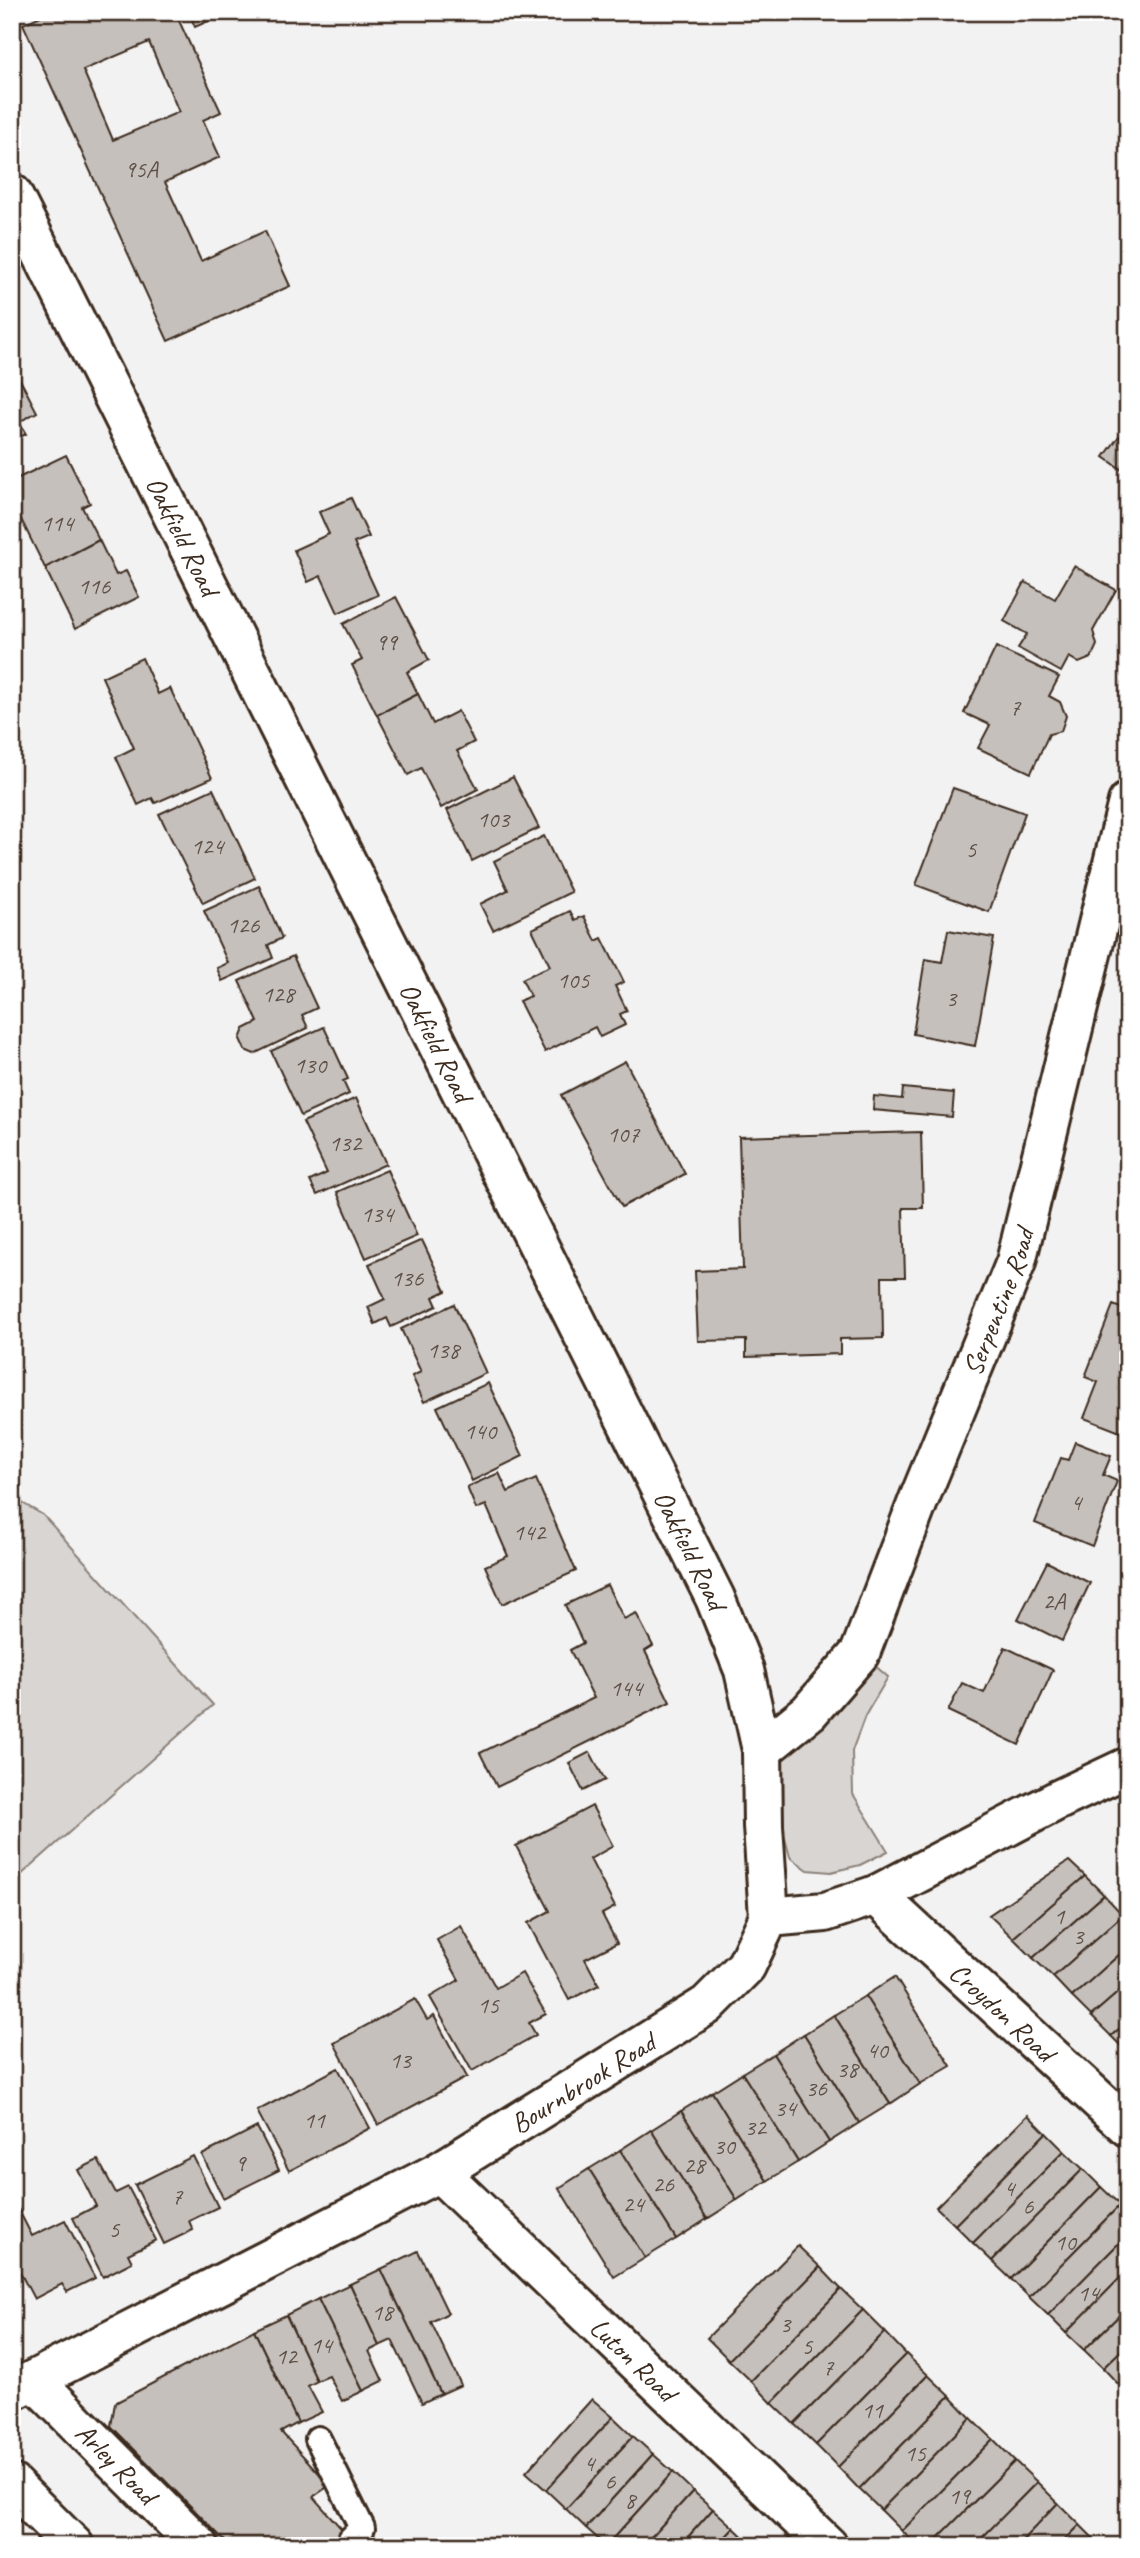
<svg xmlns="http://www.w3.org/2000/svg" width="1140" height="2558" viewBox="0 0 1140 2558" font-family="Caveat,sans-serif">
<rect width="100%" height="100%" fill="#f3f2f2"/>
<filter id="ink" filterUnits="userSpaceOnUse"><feTurbulence type="fractalNoise" baseFrequency=".0143" numOctaves="2"/><feDisplacementMap in="SourceGraphic" scale="14" xChannelSelector="R" yChannelSelector="G"/><feConvolveMatrix kernelMatrix="1 2 1 2 8 2 1 2 1" color-interpolation-filters="sRGB"/></filter>
<g filter="url(#ink)">
<g fill="#d8d5d2" stroke="#8a8078" stroke-width="2">
<polygon points="12,1497 43,1515 213,1705 12,1883"/>
<polygon points="865,1657 888,1677 865,1716 852,1751 853,1794 888,1851 860,1865 831,1872 808,1870 790,1857 773,1794 775,1767"/>
</g>
<g fill="#c6c0bd" stroke="#3b2a1e" stroke-width="2" fill-rule="evenodd">
<path d="M49,12h126l46,100 -18,8 17,37 -55,25 36,79 64,-30 25,55 -122,55 -145,-317zM149,42l30,70 -66,28 -30,-70z"/>
<polygon points="189,12 229,12 195,27"/>
<polygon points="15,370 37,412 19,422 26,434 12,441 12,372"/>
<polygon points="1119,436 1128,442 1128,474 1104,457"/>
<polygon points="12,452 19,465 12,468"/>
<polygon points="66,455 90,503 82,507 99,540 45,568 12,501 12,481"/>
<polygon points="351,498 369,537 354,543 378,595 338,613 321,576 308,582 294,550 329,534 319,512"/>
<polygon points="99,540 116,575 126,571 139,597 75,629 45,568"/>
<polygon points="1074,566 1116,590 1093,631 1097,645 1091,658 1079,663 1069,657 1061,672 1018,648 1027,634 1004,621 1025,582 1055,599"/>
<polygon points="396,597 429,660 407,672 418,694 377,715 352,665 362,660 343,624"/>
<polygon points="996,647 1059,677 1049,696 1060,702 1066,716 1061,731 1049,734 1031,773 978,748 990,725 964,713"/>
<polygon points="142,658 158,694 170,688 212,778 155,803 152,798 138,805 116,757 134,748 102,677"/>
<polygon points="418,694 433,724 458,711 474,742 457,751 478,789 441,808 421,768 408,775 377,715"/>
<polygon points="513,777 539,828 472,861 447,810"/>
<polygon points="953,788 1025,813 989,912 916,885"/>
<polygon points="213,789 255,878 203,903 159,814"/>
<polygon points="544,836 571,892 493,930 480,904 508,890 494,861"/>
<polygon points="259,886 282,938 268,945 273,958 222,981 217,968 228,963 204,911"/>
<polygon points="570,911 575,920 584,916 596,941 602,938 624,982 615,986 627,1011 620,1014 625,1025 600,1037 595,1027 545,1052 519,1001 530,996 522,979 550,966 532,929"/>
<polygon points="948,930 994,938 975,1046 913,1034 925,959 942,962"/>
<polygon points="293,956 317,1008 302,1015 308,1028 254,1054 245,1050 240,1039 244,1029 258,1022 239,981"/>
<polygon points="324,1027 348,1079 343,1081 349,1094 301,1116 271,1051"/>
<polygon points="625,1061 685,1174 622,1207 561,1095"/>
<polygon points="903,1088 954,1093 952,1117 873,1110 874,1096 902,1099"/>
<polygon points="356,1098 386,1164 317,1195 310,1181 327,1173 303,1122"/>
<polygon points="921,1132 923,1208 903,1208 905,1277 882,1277 883,1338 840,1339 840,1354 746,1357 746,1340 698,1341 695,1271 743,1269 739,1137"/>
<polygon points="387,1170 417,1236 366,1258 337,1192"/>
<polygon points="422,1240 446,1291 433,1297 437,1306 391,1327 387,1318 375,1324 368,1307 385,1299 369,1264"/>
<polygon points="454,1304 486,1373 424,1402 412,1376 421,1372 401,1329"/>
<polygon points="1113,1305 1128,1311 1128,1435 1084,1418 1098,1382 1085,1377"/>
<polygon points="488,1383 523,1456 472,1481 437,1407"/>
<polygon points="1075,1442 1111,1456 1103,1475 1117,1481 1092,1546 1035,1523 1061,1458 1068,1460"/>
<polygon points="499,1473 508,1492 536,1479 576,1571 502,1604 485,1566 508,1556 486,1505 476,1509 467,1487"/>
<polygon points="1047,1562 1090,1583 1062,1641 1018,1619"/>
<polygon points="607,1585 624,1619 636,1613 653,1646 645,1651 670,1702 497,1787 480,1753 594,1698 570,1650 583,1643 565,1605"/>
<polygon points="1005,1647 1053,1670 1019,1745 948,1711 962,1683 984,1693"/>
<polygon points="590,1752 605,1780 583,1791 569,1763"/>
<polygon points="592,1806 613,1846 590,1859 615,1907 602,1914 617,1943 585,1959 599,1985 569,2000 528,1923 550,1911 516,1846"/>
<polygon points="1069,1861 1085,1876 1013,1938 989,1915"/>
<polygon points="1085,1876 1104,1895 1033,1958 1013,1938"/>
<polygon points="1104,1895 1123,1915 1053,1977 1033,1958"/>
<polygon points="1123,1915 1128,1920 1128,1947 1072,1997 1053,1977"/>
<polygon points="461,1926 496,1988 522,1973 546,2014 529,2023 536,2035 472,2071 430,1997 459,1980 437,1940"/>
<polygon points="1128,1947 1128,1984 1091,2016 1072,1997"/>
<polygon points="895,1977 951,2066 920,2084 865,1996"/>
<polygon points="1128,1984 1128,2021 1111,2036 1091,2016"/>
<polygon points="865,1996 920,2084 890,2104 834,2015"/>
<polygon points="415,1999 427,2020 434,2016 467,2077 378,2125 334,2043"/>
<polygon points="834,2015 890,2104 859,2123 804,2034"/>
<polygon points="1128,2021 1128,2053 1111,2036"/>
<polygon points="804,2034 859,2123 829,2142 773,2054"/>
<polygon points="773,2054 829,2142 798,2162 742,2073"/>
<polygon points="338,2068 370,2128 289,2171 257,2111"/>
<polygon points="742,2073 798,2162 767,2181 712,2092"/>
<polygon points="712,2092 767,2181 737,2200 681,2111"/>
<polygon points="681,2111 737,2200 707,2219 651,2130"/>
<polygon points="1028,2115 1046,2133 955,2225 936,2207"/>
<polygon points="257,2127 279,2170 223,2198 202,2155"/>
<polygon points="651,2130 707,2219 676,2239 620,2150"/>
<polygon points="1046,2133 1064,2151 973,2243 955,2225"/>
<polygon points="620,2150 676,2239 645,2258 589,2169"/>
<polygon points="1064,2151 1083,2169 992,2261 973,2243"/>
<polygon points="193,2156 218,2207 189,2221 193,2230 164,2244 135,2185"/>
<polygon points="98,2160 116,2193 128,2187 156,2240 128,2254 132,2262 103,2277 73,2218 96,2206 78,2170"/>
<polygon points="589,2169 645,2258 614,2277 559,2188"/>
<polygon points="1083,2169 1101,2187 1011,2279 992,2261"/>
<polygon points="1101,2187 1120,2205 1029,2297 1011,2279"/>
<polygon points="14,2201 32,2236 65,2220 95,2278 67,2292 62,2284 34,2299 12,2257"/>
<polygon points="1120,2205 1128,2213 1128,2234 1048,2315 1029,2297"/>
<polygon points="1128,2234 1128,2270 1066,2333 1048,2315"/>
<polygon points="798,2246 820,2267 729,2360 707,2338"/>
<polygon points="418,2251 448,2313 431,2322 461,2385 441,2394 381,2269"/>
<polygon points="820,2267 841,2289 751,2381 729,2360"/>
<polygon points="381,2269 441,2394 422,2403 392,2340 379,2346 350,2284"/>
<polygon points="1128,2270 1128,2307 1084,2350 1066,2333"/>
<polygon points="350,2284 379,2346 369,2351 383,2381 363,2391 318,2299"/>
<polygon points="841,2289 863,2310 772,2403 751,2381"/>
<polygon points="318,2299 363,2391 342,2401 329,2376 317,2381 286,2315"/>
<polygon points="1128,2307 1128,2344 1103,2368 1084,2350"/>
<polygon points="863,2310 885,2332 794,2424 772,2403"/>
<polygon points="286,2315 317,2381 308,2386 322,2412 298,2423 254,2330"/>
<polygon points="254,2330 298,2423 281,2432 330,2485 313,2497 357,2546 230,2546 111,2426 115,2403"/>
<polygon points="885,2332 906,2354 816,2445 794,2424"/>
<polygon points="1128,2344 1128,2380 1121,2387 1103,2368"/>
<polygon points="906,2354 928,2375 838,2467 816,2445"/>
<polygon points="928,2375 950,2396 859,2489 838,2467"/>
<polygon points="950,2396 971,2418 881,2510 859,2489"/>
<polygon points="592,2399 613,2417 546,2490 526,2472"/>
<polygon points="613,2417 633,2436 566,2509 546,2490"/>
<polygon points="971,2418 993,2439 902,2531 881,2510"/>
<polygon points="633,2436 653,2454 586,2528 566,2509"/>
<polygon points="993,2439 1015,2461 930,2546 917,2546 902,2531"/>
<polygon points="653,2454 673,2472 606,2546 586,2528"/>
<polygon points="1015,2461 1037,2482 974,2546 930,2546"/>
<polygon points="673,2472 693,2491 643,2546 606,2546"/>
<polygon points="1037,2482 1058,2503 1017,2546 974,2546"/>
<polygon points="693,2491 713,2509 680,2546 643,2546"/>
<polygon points="1058,2503 1080,2525 1059,2546 1017,2546"/>
<polygon points="713,2509 734,2528 717,2546 680,2546"/>
<polygon points="1080,2525 1101,2546 1059,2546"/>
<polygon points="734,2528 753,2546 717,2546"/>
</g>
<g fill="none" stroke-linecap="round" stroke-linejoin="round">
<g stroke="#3b2a1e" stroke-width="30">
<polyline id="lane" points="318,2439 362,2528 351,2539"/>
</g>
<g stroke="#3b2a1e" stroke-width="44">
<g id="street">
<path id="s1" d="M12,194l703,1404 29,72 18,80 1,76 6,91"/>
<path id="s2" d="M762,1750l47,-38 51,-59 59,-154 97,-237 112,-460"/>
<path id="s3" d="M876,1895l252,232"/>
<path id="s4" d="M439,2172l389,374"/>
<path id="s5" d="M34,2380l165,166"/>
</g>
</g>
<g stroke="#3b2a1e" stroke-width="44">
<g id="secondary">
<path id="s6" d="M12,2391l427,-219 268,-167 39,-39 23,-49 56,-5 51,-17 182,-95 70,-33"/>
</g>
</g>
<g stroke="#3b2a1e" stroke-width="44">
<polyline id="highway" points="12,2484 74,2546"/>
</g>
<use href="#lane" stroke="#fff" stroke-width="24"/>
<use href="#street" stroke="#fff" stroke-width="38"/>
<use href="#secondary" stroke="#fff" stroke-width="38"/>
<use href="#highway" stroke="#fff" stroke-width="38"/>
</g>
</g>
<g text-anchor="middle" stroke-width="6" stroke-linejoin="round" paint-order="stroke">
<g font-size="24" fill="#5e5046">
<text x="141" y="177">95A</text>
<text x="57" y="531">114</text>
<text x="94" y="594">116</text>
<text x="386" y="650">99</text>
<text x="1015" y="715">7</text>
<text x="493" y="827">103</text>
<text x="207" y="854">124</text>
<text x="971" y="857">5</text>
<text x="243" y="933">126</text>
<text x="573" y="988">105</text>
<text x="278" y="1002">128</text>
<text x="951" y="1006">3</text>
<text x="310" y="1073">130</text>
<text x="623" y="1142">107</text>
<text x="345" y="1151">132</text>
<text x="377" y="1222">134</text>
<text x="407" y="1286">136</text>
<text x="443" y="1358">138</text>
<text x="480" y="1439">140</text>
<text x="1076" y="1510">4</text>
<text x="529" y="1540">142</text>
<text x="1054" y="1609">2A</text>
<text x="626" y="1696">144</text>
<text x="1059" y="1924">1</text>
<text x="1078" y="1944">3</text>
<text x="488" y="2013">15</text>
<text x="877" y="2058">40</text>
<text x="400" y="2068">13</text>
<text x="847" y="2077">38</text>
<text x="816" y="2096">36</text>
<text x="785" y="2116">34</text>
<text x="314" y="2128">11</text>
<text x="755" y="2135">32</text>
<text x="724" y="2154">30</text>
<text x="240" y="2171">9</text>
<text x="694" y="2173">28</text>
<text x="663" y="2192">26</text>
<text x="1009" y="2196">4</text>
<text x="177" y="2204">7</text>
<text x="633" y="2212">24</text>
<text x="1028" y="2214">6</text>
<text x="114" y="2237">5</text>
<text x="1065" y="2250">10</text>
<text x="1088" y="2301">14</text>
<text x="382" y="2320">18</text>
<text x="785" y="2332">3</text>
<text x="321" y="2353">14</text>
<text x="807" y="2354">5</text>
<text x="286" y="2364">12</text>
<text x="828" y="2375">7</text>
<text x="872" y="2418">11</text>
<text x="915" y="2461">15</text>
<text x="589" y="2471">4</text>
<text x="610" y="2489">6</text>
<text x="959" y="2504">19</text>
<text x="630" y="2508">8</text>
</g>
<g font-size="28" fill="#3b2a1e" stroke="#fff">
<text dy="10" stroke="none"><textPath href="#s1" startOffset="382">Oakfield Road</textPath></text>
<text dy="10" stroke="none"><textPath href="#s1" startOffset="948">Oakfield Road</textPath></text>
<text dy="10" stroke="none"><textPath href="#s2" startOffset="516">Serpentine Road</textPath></text>
<text dy="10" stroke="none"><textPath href="#s1" startOffset="1516">Oakfield Road</textPath></text>
<text dy="10" stroke="none"><textPath href="#s3" startOffset="172">Croydon Road</textPath></text>
<text dy="10" stroke="none"><textPath href="#s6" startOffset="649">Bournbrook Road</textPath></text>
<text dy="10" stroke="none"><textPath href="#s4" startOffset="270">Luton Road</textPath></text>
<text dy="10" stroke="none"><textPath href="#s5" startOffset="117">Arley Road</textPath></text>
</g>
</g>
<rect width="1140" height="2558" fill="none" stroke="#fff" stroke-width="42"/>
<rect x="21" y="21" width="1098" height="2516" fill="none" stroke="#3b2a1e" stroke-width="2.5" filter="url(#ink)"/>
</svg>
